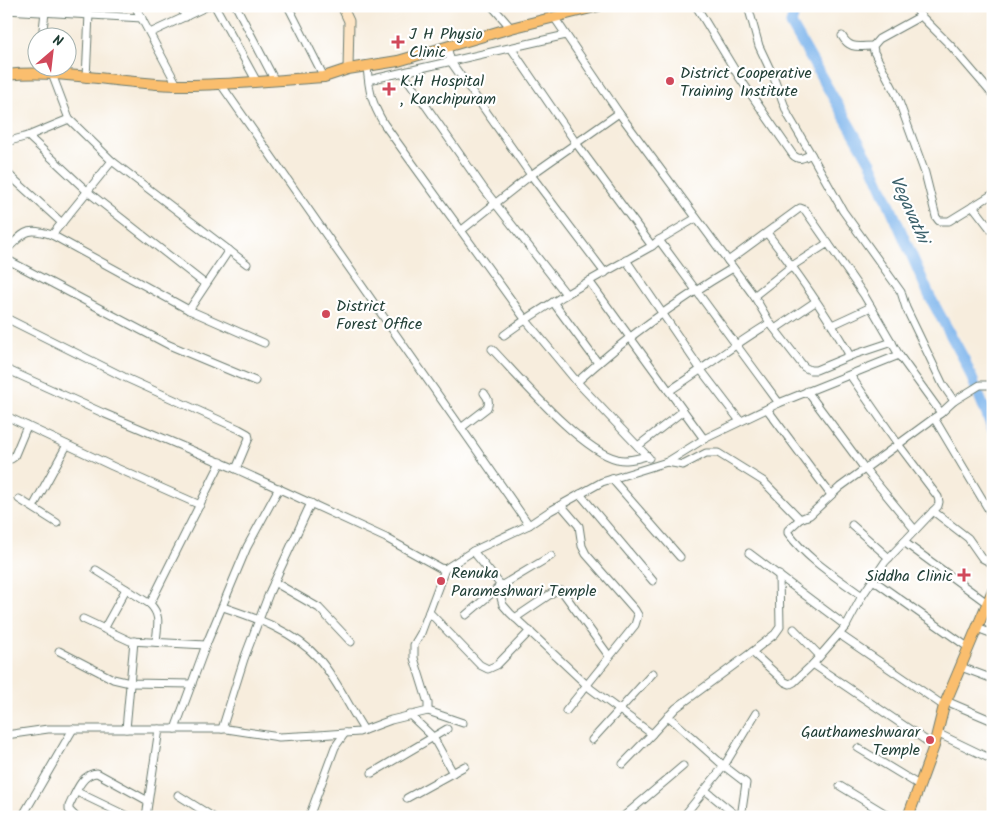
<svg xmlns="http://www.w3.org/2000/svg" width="999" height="823" viewBox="0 0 999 823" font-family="Kalam,sans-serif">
<rect width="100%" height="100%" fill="#fff"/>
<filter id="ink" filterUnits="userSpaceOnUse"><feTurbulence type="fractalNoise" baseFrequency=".02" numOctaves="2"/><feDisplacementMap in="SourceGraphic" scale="10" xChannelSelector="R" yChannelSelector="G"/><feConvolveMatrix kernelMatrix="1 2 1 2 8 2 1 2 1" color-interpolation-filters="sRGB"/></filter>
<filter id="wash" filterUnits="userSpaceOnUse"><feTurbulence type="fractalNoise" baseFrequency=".0096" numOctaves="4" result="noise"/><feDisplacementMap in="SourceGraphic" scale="20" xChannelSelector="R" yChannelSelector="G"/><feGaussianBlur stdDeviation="1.12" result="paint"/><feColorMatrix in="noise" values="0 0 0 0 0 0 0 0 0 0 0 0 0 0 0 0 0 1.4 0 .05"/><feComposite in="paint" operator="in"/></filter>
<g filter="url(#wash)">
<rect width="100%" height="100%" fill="#f7eddd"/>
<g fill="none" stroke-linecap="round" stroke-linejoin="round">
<polyline stroke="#7cb4ec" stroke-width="11" points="796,6 791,24 871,163 930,297 965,361 993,430"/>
</g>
</g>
<g filter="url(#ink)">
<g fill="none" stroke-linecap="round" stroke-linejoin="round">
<g stroke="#6b7b6f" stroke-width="9">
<g id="street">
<polyline points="135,6 177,85"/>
<polyline points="180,6 186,17"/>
<polyline points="215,6 257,82"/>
<polyline points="236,6 275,81"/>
<polyline points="288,6 324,77"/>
<polyline points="492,6 511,28"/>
<path d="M696,6l43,71 54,78c6,6 11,3 18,-1l32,57 58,81 5,16 37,77 11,16"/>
<polyline points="748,6 759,46 774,78 788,115 811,154"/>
<polyline points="914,6 921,16 951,46 993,95"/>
<polyline points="6,10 142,18"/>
<polyline points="921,16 879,39 873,46 874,52 897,96 925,173 936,217 939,221 949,221 993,194"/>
<polyline points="554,17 619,113 754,296 770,323 804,367 810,370 816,370 850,356 892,342"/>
<polyline points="150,33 208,6"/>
<path d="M842,36c8,14 17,10 31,10"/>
<polyline points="42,38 45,12"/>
<polyline points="447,46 451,62 531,175 605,273"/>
<polyline points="511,48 576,143 652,246 659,240 779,403"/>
<path d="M367,66c2,25 4,36 17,58l141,195 52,63c48,-44 100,-81 156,-114"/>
<polyline points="403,73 484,189 566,294"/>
<polyline points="52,74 69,119 112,161 247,264"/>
<polyline points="86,78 89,14"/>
<polyline points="369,80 566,35"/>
<polyline points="220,83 529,525"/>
<polyline points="28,136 88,192 205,284"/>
<polyline points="6,142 28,136 69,119"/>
<polyline points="6,172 62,223"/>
<polyline points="973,206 993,232"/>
<polyline points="462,230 531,175 619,113"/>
<path d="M767,233c30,39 59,80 83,123"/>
<polyline points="52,235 112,161"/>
<polyline points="659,240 696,218"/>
<path d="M6,250c19,-17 19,-24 46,-15l137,75 75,33"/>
<polyline points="6,259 169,345 255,381"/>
<polyline points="626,260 701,370 740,421"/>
<polyline points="728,261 800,208 805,210 828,243"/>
<polyline points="589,281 704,439"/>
<polyline points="754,296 792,266 828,243 864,295 899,355 779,403 704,439 667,462 602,482 550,511 529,525 473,551 499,583 500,594 503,605 510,613 591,689 652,734 676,708 752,652 785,682 790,684 794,682 813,664"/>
<polyline points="553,302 598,363"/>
<polyline points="189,310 229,250"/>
<polyline points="6,318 124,377 239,429 248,434 249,438 236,469"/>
<polyline points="832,325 871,307"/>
<polyline points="775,329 815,302"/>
<path d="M504,335c46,-34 98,-61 148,-89"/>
<path d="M492,349c27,28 89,102 125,110 10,3 20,-1 30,-3"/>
<polyline points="899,355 941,413"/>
<polyline points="6,369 103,413 236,469 386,538 440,568 445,569 473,551"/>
<polyline points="850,375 898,444 938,497 939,502 938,506 885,562 862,596 846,626 813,664 934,746"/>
<polyline points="577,382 649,458"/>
<path d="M669,391c34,-22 66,-47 101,-68"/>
<polyline points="807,391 865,469 915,530"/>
<polyline points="767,409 831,495"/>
<polyline points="6,416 112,466 200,505"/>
<polyline points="934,418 993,517"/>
<path d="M461,428l26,-20c3,-6 1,-10 -3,-15"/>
<polyline points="638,446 683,411"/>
<polyline points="6,459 11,459 14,457 27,426"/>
<polyline points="667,462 683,465 706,453 718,453 763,481 800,519 810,515 840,487 941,413 954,401 980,385 993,385"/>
<polyline points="612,479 680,557"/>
<polyline points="580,494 653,581"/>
<polyline points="19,499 57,523"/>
<polyline points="561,505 579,526 582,546 586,554 635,610 638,615 635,625 566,711"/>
<polyline points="33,507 67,445"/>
<polyline points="933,511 968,538 982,558 993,564"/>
<path d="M800,519l-12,11v3c20,27 47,43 74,63"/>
<polyline points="852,525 889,558"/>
<polyline points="904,542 987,603"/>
<polyline points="749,553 846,626"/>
<polyline points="96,570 150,604"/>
<polyline points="873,580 969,648"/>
<polyline points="274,582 319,608 351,642"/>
<path d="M223,607c33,11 71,24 96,52 18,21 30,48 45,71"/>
<polyline points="429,612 480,665 488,669 497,665 530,631"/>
<polyline points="466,615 499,587 551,556"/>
<polyline points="515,618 555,591 562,591 609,656"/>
<polyline points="83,619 130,641 206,645 247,547 279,488"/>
<polyline points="977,628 993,634"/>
<polyline points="104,629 126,589"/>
<polyline points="794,629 820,656"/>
<polyline points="839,634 944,706"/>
<path d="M156,642c1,-15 6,-26 -6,-38l71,-142"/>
<polyline points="59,651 113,679 130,683 192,684"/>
<polyline points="752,652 775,634 780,627 779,575"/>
<polyline points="961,667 993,679"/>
<polyline points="946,701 993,721"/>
<polyline points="428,711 463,723"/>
<polyline points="410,715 433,737 453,773"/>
<polyline points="668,716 724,766 746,783 741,817"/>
<polyline points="126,729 134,641"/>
<polyline points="175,729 206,645"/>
<polyline points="222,729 244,659 270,591 311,503"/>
<polyline points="937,733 993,760"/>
<polyline points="6,735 48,729 227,729 279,737 318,735 359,732 391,720 428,711 428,703 414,658 414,645 421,633 445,569"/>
<polyline points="592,740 653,673"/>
<polyline points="858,748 919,785"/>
<polyline points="623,764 652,734"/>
<polyline points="372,773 447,729"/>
<polyline points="840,786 891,817"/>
<polyline points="705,790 738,817"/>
<polyline points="77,792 129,817"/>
<polyline points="178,795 213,817"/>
<polyline points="407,798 465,766"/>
<polyline points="6,815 10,817"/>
<polyline points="22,817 73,729"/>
<path d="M76,817l-7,-7v-4c6,-12 13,-33 28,-33l51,28"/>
<polyline points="146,817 159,729"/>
<polyline points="309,817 335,747 345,733"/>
<polyline points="623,817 683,766"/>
<polyline points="683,817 724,766 756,713"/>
</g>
</g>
<g stroke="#6b7b6f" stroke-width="11">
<polyline id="secondary" points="342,6 349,21 348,69"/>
</g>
<g stroke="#6b7b6f" stroke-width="12">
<g id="primary">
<path d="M6,75c57,-6 114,9 171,10 48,1 99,-5 147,-8l24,-8 50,-8 113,-33 88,-22"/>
<polyline points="908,817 934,746 944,706 993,590"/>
</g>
</g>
<use href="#street" stroke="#fff" stroke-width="7"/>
<use href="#secondary" stroke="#fde5c5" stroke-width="9"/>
<use href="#primary" stroke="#fabe6e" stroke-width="10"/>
</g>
</g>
<g fill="#d1495b" stroke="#fff" stroke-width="2">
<path d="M395.5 34.5h5v5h5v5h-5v5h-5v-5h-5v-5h5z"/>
<circle cx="670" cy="81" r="5"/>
<path d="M386.5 81.5h5v5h5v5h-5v5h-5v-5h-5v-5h5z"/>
<circle cx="326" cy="314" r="5"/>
<path d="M961.5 567.5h5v5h5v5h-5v5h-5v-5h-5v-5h5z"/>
<circle cx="441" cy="581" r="5"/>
<circle cx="930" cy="740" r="5"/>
</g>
<g text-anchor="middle" stroke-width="4.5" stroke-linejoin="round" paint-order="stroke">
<g font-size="16" fill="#1f3d34" stroke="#fff" text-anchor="start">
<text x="409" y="39">J H Physio<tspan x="409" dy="18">Clinic</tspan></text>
<text x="680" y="78">District Cooperative<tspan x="680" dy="18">Training Institute</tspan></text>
<text x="400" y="86">K.H Hospital<tspan x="400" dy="18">, Kanchipuram</tspan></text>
<text x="336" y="311">District<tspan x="336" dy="18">Forest Office</tspan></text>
<text x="451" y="578">Renuka<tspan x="451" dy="18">Parameshwari Temple</tspan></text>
<text x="953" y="581" text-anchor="end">Siddha Clinic</text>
<text x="920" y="737" text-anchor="end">Gauthameshwarar<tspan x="920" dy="18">Temple</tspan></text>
</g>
<g font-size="18" font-style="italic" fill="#3b616b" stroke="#fff">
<text transform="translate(910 209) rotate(66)" y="6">Vegavathi</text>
</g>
</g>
<rect width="999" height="823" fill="none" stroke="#fff" stroke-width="25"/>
<g transform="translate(52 52) rotate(28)"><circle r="24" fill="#ffffff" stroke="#a5b1ae"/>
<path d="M0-4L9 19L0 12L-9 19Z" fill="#d1495b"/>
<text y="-8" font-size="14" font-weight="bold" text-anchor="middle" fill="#1f3d34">N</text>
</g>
</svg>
